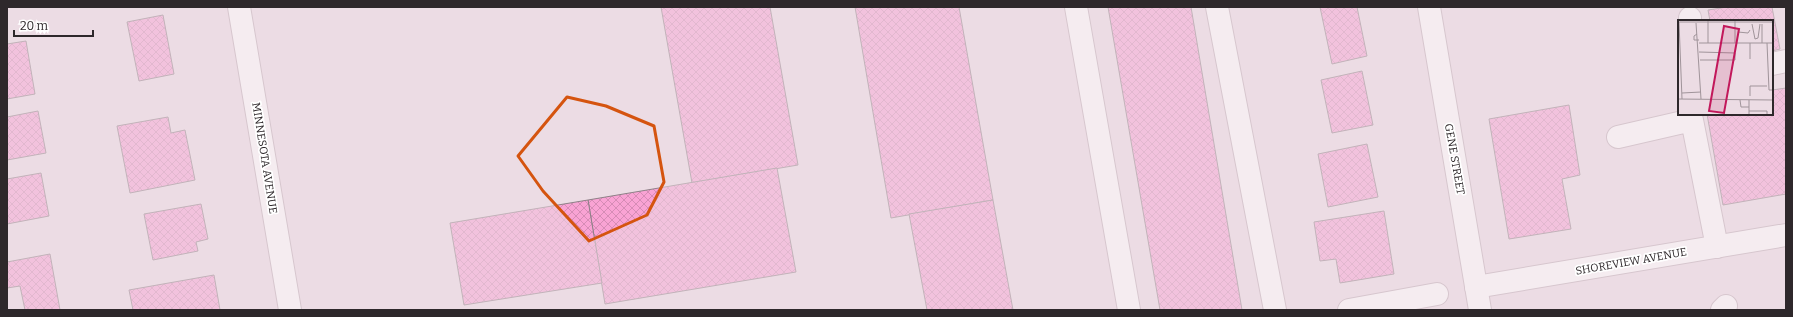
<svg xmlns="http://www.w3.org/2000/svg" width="1793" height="317" viewBox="0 0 1793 317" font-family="Bitter,serif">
<defs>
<pattern id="building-cross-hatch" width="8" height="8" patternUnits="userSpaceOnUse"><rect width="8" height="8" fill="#f9a3d4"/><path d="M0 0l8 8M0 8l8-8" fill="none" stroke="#d68cb6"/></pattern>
</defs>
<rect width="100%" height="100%" fill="#ecdce4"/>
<g fill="url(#building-cross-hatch)" stroke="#8e8087">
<polygon points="661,7 770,7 798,165 692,183"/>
<polygon points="855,7 959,7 993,200 891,218"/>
<polygon points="1108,7 1191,7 1242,310 1160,310"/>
<polygon points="1320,7 1357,7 1367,56 1332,64"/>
<polygon points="1727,7 1772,7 1780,49 1772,51 1772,21 1710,21 1708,10"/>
<polygon points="163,15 174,74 139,81 127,22"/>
<polygon points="26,41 35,94 7,99 7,44"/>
<polygon points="1362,71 1373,125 1332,133 1321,80"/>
<polygon points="1786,88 1786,194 1723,205 1707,114 1772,114 1772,90"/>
<polygon points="1569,105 1580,175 1562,179 1571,229 1509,239 1489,119"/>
<polygon points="38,111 46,153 7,160 7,117"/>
<polygon points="168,117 171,133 185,130 195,180 130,193 117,126"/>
<polygon points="1367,144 1378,197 1328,207 1318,154"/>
<polygon points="777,168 796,272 605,304 588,200"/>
<polygon points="41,173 49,216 7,224 7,179"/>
<polygon points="588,200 602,283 464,305 450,223"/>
<polygon points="993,200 1013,310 927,310 909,214"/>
<polygon points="201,204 208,239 196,242 198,251 153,260 144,214"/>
<polygon points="1384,211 1394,274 1340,283 1336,259 1320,261 1314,222"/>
<polygon points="50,254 60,310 25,310 20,286 7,288 7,262"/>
<polygon points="214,275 220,310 133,310 129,290"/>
</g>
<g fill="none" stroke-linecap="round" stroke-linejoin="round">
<g stroke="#bcacb4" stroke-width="24">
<g id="minor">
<polyline points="239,7 290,310"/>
<polyline points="1076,7 1129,310"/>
<polyline points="1217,7 1275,310"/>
<polyline points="1429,7 1480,310"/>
<polyline points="1690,18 1690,21"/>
<polyline points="1772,64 1786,61"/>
<polyline points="1618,137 1692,120 1717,247"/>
<polyline points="1476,287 1786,235"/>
<polyline points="1349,310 1437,294"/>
<polyline points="1722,310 1726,306"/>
</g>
</g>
<use href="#minor" stroke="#fff" stroke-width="22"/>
</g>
<path d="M0 0H1793V317H0ZM567,97l39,9 48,20 10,56 -17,33 -58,26 -46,-50 -25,-35z" fill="#ecdce4" fill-opacity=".55" fill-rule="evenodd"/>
<path fill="none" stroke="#d5540f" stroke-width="3" stroke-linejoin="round" d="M567,97l39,9 48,20 10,56 -17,33 -58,26 -46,-50 -25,-35z"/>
<g text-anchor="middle" stroke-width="3.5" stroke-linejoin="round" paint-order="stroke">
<g font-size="11" fill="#2e282b" stroke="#fff">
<text transform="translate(265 158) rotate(81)" y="4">MINNESOTA AVENUE</text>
<text transform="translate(1455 159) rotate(80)" y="4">GENE STREET</text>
<text transform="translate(1631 261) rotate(-10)" y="4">SHOREVIEW AVENUE</text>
</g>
</g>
<g transform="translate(1678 20)">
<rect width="95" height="95" fill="#ecdce4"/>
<path fill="none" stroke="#a0949a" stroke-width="1" d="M0,2h95M1,2l3,77M18,3l5,76M74,4l3,15 3,-1 2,-14M60,12l10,1 2,-3M19,14l-3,2v4h5M21,23h74M30,23v-22M57,23v-22M84,23v-19M89,23l2,47h4M21,32l36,1v7h-35M72,39v-16M4,73l19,-1M72,76v-10h17M0,79l95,1M62,80l1,7h8M71,91h18v4M71,95v-15"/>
<path fill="#c2185b" fill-opacity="0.15" stroke="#c2185b" stroke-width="2" d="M46,6l15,3 -15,84 -15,-2z"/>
<rect width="95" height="95" fill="none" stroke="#2e282b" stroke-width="2"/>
</g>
<rect width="1793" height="317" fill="none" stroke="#2e282b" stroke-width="16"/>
<path d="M14 30v6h79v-6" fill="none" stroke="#2e282b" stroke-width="2"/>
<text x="20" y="30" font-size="12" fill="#2e282b" stroke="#ffffff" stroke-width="3" paint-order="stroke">20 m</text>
</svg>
